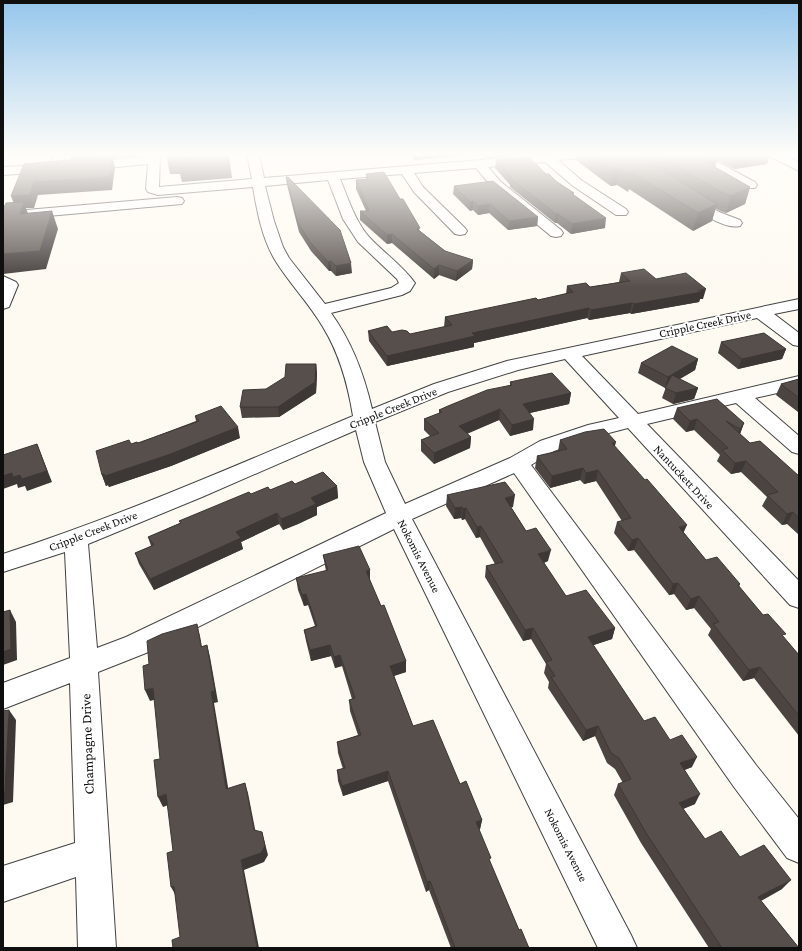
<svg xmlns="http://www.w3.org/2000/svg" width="802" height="951" viewBox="0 0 802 951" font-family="'Crimson Pro',serif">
<rect width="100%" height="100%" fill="#fefaf2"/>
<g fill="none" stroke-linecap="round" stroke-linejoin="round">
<g stroke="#424242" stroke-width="2">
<g id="minor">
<polygon points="53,154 65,154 60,171 3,175 3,167 51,165"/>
<path d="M148,154h12l-1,33 93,-8 -5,-25h12l5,24 287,-24h48l-2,2 -4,1 -35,3 23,20 45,29 2,3 -2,3h-10l-43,-29 -28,-24 -57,5 13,15 60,48 2,3 -2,3 -5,1 -5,-1 -58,-48 -17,-20 -62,5 9,14 42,41 2,3 -2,3 -5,1 -5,-1 -41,-42 -12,-18 -62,5c8,19 15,42 29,58 15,16 33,28 46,46l-5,8 -8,4 -71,18c21,29 33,61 41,96l62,-25 73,-23 292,-62v10l-25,5 25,19v13l-6,-1 -36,-27 -175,38 56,58 161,-38v12l-44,10 44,38v18l-7,-2 -56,-49 -89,21 152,157v27l-9,-3 -162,-177 -27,7 -47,16 -23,14 225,300 43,54v44l-12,-5 -53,-71 -220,-314 -102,46 219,416 6,13h-39l-204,-419 -248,124 -48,19 18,276h-38l-2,-71 -73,25v-36l72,-23 -5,-160 -67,26v-26l67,-25 -5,-106 -62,20v-18c120,-39 235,-89 350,-138 -5,-31 -13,-61 -30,-89 -14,-24 -34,-44 -48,-67 -13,-22 -18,-49 -22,-73l-95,8 -10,-3 -2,-3 2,-25 -63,6 -4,-1 -2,-3 2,-3 4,-1 63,-5zM328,180l15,39 15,23 39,37 2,4 -8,5 -66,16 -36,-46 -6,-11 -9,-26 -9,-35zM565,359l54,59 -31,7 -48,16 -30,17 -105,46 -20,-42 -10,-40 73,-30 70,-22zM356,430l8,32 22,51 -260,124 -29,11 -9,-104 114,-47z"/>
<polygon points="687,154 702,154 755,182 757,185 755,188 747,188 689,156"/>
<polygon points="767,154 782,154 799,162 799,171 769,156"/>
<path d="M688,195l5,1 26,16 21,8 2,3 -2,3c-16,4 -43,-16 -57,-24l-1,-3 1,-3z"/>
<polygon points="177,197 182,198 184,201 182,204 3,220 3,212"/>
<polygon points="3,276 16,282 18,285 9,307 3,309"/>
</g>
</g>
<use href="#minor" fill="#fff" fill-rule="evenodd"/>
</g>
<g fill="#4b4441">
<polygon points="410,154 519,154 519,155 487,158 484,154 414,160"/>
<polygon points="576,154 770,154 767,164 734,169 717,160 715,167 750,187 745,204 726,213 720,211 715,208 712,221 693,231 629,189 628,192 617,185 611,186 605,182 576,160"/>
<polygon points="496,160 546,174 574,193 573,195 605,228 571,234 557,223 555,223 510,187 510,185 495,168"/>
<polygon points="366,174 400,199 420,231 445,251 473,260 472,269 456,281 439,275 434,279 392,243 387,244 360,220 360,211 366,211 356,189 356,180 366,179"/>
<polygon points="286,177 352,273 336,276 331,271 329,271 311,251 299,232 287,185"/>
<polygon points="454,186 538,217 537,226 508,230 489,213 478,215 473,210 470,211 453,194"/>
<polygon points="621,273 656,279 703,299 700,299 699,302 631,314 630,313 589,320 587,318 474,343 474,347 387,366 369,341 368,331 410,334 444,327 445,317 538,300 566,294 567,286 590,287 619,282"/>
<polygon points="721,342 786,349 782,359 738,369 718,353"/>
<polygon points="698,359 695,370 679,379 698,388 694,399 673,404 662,398 666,387 665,388 638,373 641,363"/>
<polygon points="316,364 317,374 316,393 279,417 242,418 240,407 266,389"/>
<polygon points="799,379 799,412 798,412 776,395 781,384"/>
<polygon points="510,382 571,393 569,404 530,413 533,430 510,436 499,420 467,434 471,437 470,448 434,464 421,451 421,440 430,436 424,430 424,419 439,414 439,410 510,385"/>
<polygon points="677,408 744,423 740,434 750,443 799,476 799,535 787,524 782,525 762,506 767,497 741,472 731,474 717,461 720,455 694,430 686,432 673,419"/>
<polygon points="195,416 240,438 171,466 109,487 108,485 106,486 102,475 131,444 138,443 196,421"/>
<polygon points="560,440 615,447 684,533 706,560 740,584 739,587 763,615 799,655 799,736 754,678 743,681 708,635 711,629 694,608 686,610 674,594 669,595 634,550 628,551 614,533 617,522 622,521 596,481 584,484 580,480 550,488 535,468 537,456 558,451"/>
<polygon points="295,484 337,486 338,498 317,507 317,515 298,524 283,530 279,524 241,542 243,549 154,590 139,564 135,553 151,546 148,537 180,523 179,521 251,494"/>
<polygon points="447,495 513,507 511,507 526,531 548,561 544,563 566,596 615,628 612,639 593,645 644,721 670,740 692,767 684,770 695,804 683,809 705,839 740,857 782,889 761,901 799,948 709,948 641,843 614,795 618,784 623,783 615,769 607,763 595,736 583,741 548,688 549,682 544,673 546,664 531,639 523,641 485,577 486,566 495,564 480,537 476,538 465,519 462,520 461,518 454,519 446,506"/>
<polygon points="323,555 370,582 381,606 406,661 406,672 394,676 413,726 460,784 482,820 480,829 479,830 490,863 519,930 529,948 451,948 429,890 426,892 388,781 343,796 338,781 337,770 343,769 338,753 337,742 358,735 350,711 349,700 352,699 342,666 335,668 331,656 311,661 306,641 304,630 315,626 308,605 304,606 298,590 296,578 326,571 325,566"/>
</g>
<g fill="#3d3735">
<polygon points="70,154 138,154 138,156 113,158 115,168 112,190 38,195 34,208 26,208 30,219 26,232 16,209 11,196 34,182 72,162"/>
<polygon points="166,154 229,154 232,178 182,182 180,174 170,174"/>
<polygon points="284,154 305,154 284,156"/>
<polygon points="414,154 484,154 414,160"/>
<polygon points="487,154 519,154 519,155 487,158"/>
<polygon points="738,154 770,154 767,164 734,169"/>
<polygon points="718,156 714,172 701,159"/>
<polygon points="614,169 620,169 617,185 611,186"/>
<polygon points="750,187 745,204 726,213 731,196"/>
<polygon points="473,201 473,210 470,211 470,202"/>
<polygon points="490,204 489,213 478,215 478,206"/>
<polygon points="717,204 712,221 693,231 698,213"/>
<polygon points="52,211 58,229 46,269 3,274 3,254"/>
<polygon points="556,214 558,214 557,223 555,223"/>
<polygon points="538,217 537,226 508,230 509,221"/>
<polygon points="606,218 605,228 571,234 572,224"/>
<polygon points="392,234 392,243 387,244 387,235"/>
<polygon points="473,260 472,269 456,281 457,271"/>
<polygon points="331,261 331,271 329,271 328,262"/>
<polygon points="351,263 352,273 336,276 336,266"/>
<polygon points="439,265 439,275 434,279 434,269"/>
<polygon points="706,289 703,299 700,299 699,302 631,314 634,304"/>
<polygon points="632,303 630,313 589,320 591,310"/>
<polygon points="589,308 587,318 474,343 474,347 387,366 387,356 472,333"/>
<polygon points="786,349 782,359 738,369 742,359"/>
<polygon points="698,359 695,370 665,388 668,377"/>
<polygon points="316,364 317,374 316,393 279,417 278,407"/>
<polygon points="698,388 694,399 673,404 676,393"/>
<polygon points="571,393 569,404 521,415 523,404"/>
<polygon points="500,409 499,420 458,437 459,426"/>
<polygon points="534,419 533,430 510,436 512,425"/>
<polygon points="697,419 694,430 686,432 690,421"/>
<polygon points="744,423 740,434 736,440 740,429"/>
<polygon points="238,427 240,438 171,466 109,487 105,476"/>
<polygon points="471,437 470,448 434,464 434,453"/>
<polygon points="616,442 613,453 612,443"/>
<polygon points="37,444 52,482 27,491 25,486 18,488 17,484 3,489 3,476"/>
<polygon points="746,461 741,472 731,474 735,463"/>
<polygon points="583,468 580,480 550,488 552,476"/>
<polygon points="598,470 596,481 584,484 586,473"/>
<polygon points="104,474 108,485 106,486 102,475"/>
<polygon points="337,486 338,498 317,507 317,515 298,524 283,530 281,519 311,498"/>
<polygon points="515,495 513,507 503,509 505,498"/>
<polygon points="462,507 461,518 454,519 455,508"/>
<polygon points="466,508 465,519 462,520 463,509"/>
<polygon points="793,512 787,524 782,525 787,514"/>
<polygon points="277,513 279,524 241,542 243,549 154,590 150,579 236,532"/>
<polygon points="687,525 682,536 679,527"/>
<polygon points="481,526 480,537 476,538 477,527"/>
<polygon points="638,538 634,550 628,551 632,540"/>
<polygon points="551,550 548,561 536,565 538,554"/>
<polygon points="370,570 370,582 366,571"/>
<polygon points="678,583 674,594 669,595 673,584"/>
<polygon points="306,594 308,605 304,606 302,595"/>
<polygon points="699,596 694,608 686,610 691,599"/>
<polygon points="10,610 16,622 17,660 3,665 3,652"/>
<polygon points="197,624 200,636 204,658 201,647"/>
<polygon points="533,628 531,639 523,641 525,630"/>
<polygon points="615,628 612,639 585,648 588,637"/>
<polygon points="207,645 210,657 218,702 214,703 230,799 226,789 211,692"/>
<polygon points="330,645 331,656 311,661 310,650"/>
<polygon points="340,655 342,666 335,668 334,657"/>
<polygon points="406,661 406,672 390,677 390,666"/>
<polygon points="760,667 754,678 743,681 749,670"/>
<polygon points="153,688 157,699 150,701 145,690"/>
<polygon points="9,710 16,720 13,802 3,805 3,793"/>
<polygon points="598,726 595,736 583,741 586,730"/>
<polygon points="697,757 692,767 675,774 680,763"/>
<polygon points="388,771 388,781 343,796 342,786"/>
<polygon points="245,783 248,793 257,839 254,830"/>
<polygon points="166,794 171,804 163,807 158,797"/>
<polygon points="700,794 695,804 673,813 679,803"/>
<polygon points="482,820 480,829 474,832 476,822"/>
<polygon points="262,832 268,855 264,862 244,870 259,948 257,948 241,860"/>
<polygon points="791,880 782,889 750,906 758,897"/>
<polygon points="430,881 429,890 426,892 427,882"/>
<polygon points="174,886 176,896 171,887"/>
</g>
<g fill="#574f4c" stroke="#3d3735">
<polygon points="177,154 228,154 229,155 177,159"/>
<polygon points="591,154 635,154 717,204 698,213 631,172 632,176 620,169 614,169 608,166"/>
<polygon points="656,154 715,154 718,156 701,159 750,187 731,196 725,194"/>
<polygon points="112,156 109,177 34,182 30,195 11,196 24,164"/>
<polygon points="529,157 546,174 549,174 557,182 574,193 571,193 606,218 572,224 558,214 556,214 511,179 512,178 496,160"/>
<polygon points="384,172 400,199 403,199 420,228 417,229 445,251 473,260 457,271 439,265 434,269 392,234 387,235 360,211 369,211 356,180 369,179 366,174"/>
<polygon points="286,177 288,177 340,230 351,263 336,266 331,261 328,262 310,242 298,223"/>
<polygon points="493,181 538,217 509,221 490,204 478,206 473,201 470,202 454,186"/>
<polygon points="24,202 20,214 52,211 40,251 3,254 3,210 6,203"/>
<polygon points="644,269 656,279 686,273 706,289 698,290 702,292 634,304 632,303 591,310 589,308 472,333 475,336 387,356 368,331 387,326 392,332 402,330 407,331 410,334 452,325 445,317 536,298 538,300 573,292 567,286 586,283 590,287 630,281 621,273"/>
<polygon points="764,333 786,349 742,359 721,342"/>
<polygon points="672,346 698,359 668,377 641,363"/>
<polygon points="286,364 316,364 315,382 278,407 240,407 243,390 266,389 285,377"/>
<polygon points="552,373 571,393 523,404 534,419 512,425 500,409 459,426 471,437 434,453 421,440 439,433 424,419 442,412 439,410 448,406 487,390 512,385 510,382"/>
<polygon points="672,375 698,388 676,393 665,388"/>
<polygon points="799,379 799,398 781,384"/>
<polygon points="717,399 744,423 740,429 726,421 750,443 760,441 799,476 799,519 793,512 787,514 767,495 778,492 746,461 735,463 722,450 728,448 697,419 690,421 677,408"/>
<polygon points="221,406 238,427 168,455 105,476 104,474 102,475 96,451 129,440 131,444 137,442 138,443 199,421 195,416"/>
<polygon points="604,429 616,442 612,443 645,480 647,479 687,525 679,527 706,560 717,557 740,584 738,585 763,615 768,614 786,634 782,635 799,655 799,716 760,667 749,670 713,624 719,622 699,596 691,599 678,583 673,584 638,538 632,540 617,522 631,518 598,470 586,473 583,468 552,476 537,456 567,449 560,440 585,432"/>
<polygon points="37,444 47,471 22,479 20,475 13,477 12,473 3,476 3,455"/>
<polygon points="323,472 337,486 311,498 316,504 296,513 281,519 277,513 236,532 241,538 150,579 135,553 154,545 148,537 181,523 179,521 249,492 251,494 268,487 270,490 292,481 295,484"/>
<polygon points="505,482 515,495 505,498 526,531 536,528 551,550 538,554 566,596 586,590 615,628 588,637 644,721 655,717 670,740 682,735 697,757 680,763 700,794 679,803 705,839 721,831 740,857 764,845 791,880 758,897 799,948 722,948 646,833 618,784 631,779 619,758 611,753 598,726 586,730 551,677 555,676 546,662 552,660 533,628 525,630 486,566 503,562 481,526 477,527 466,508 463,509 462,507 455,508 447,495"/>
<polygon points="359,546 370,570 366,571 381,606 384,605 406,661 390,666 413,726 433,720 460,784 466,781 482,820 476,822 491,858 489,859 519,930 521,929 529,948 455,948 430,881 427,882 388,771 342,786 337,770 345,768 337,742 361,735 349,700 355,698 340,655 334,657 330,645 310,650 304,630 317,626 306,594 302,595 296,578 328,570 323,555"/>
<polygon points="10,610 11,649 3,652 3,612"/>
<polygon points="197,624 201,647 207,645 215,691 211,692 226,789 245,783 254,830 262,832 265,846 261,853 241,860 257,948 173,948 172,940 180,937 174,886 171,887 167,853 173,851 166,794 158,797 154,760 160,759 153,688 145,690 143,666 149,664 147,641 162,634"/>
<polygon points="9,710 5,792 3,793 3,711"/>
</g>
<linearGradient id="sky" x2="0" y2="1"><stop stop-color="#95c6ec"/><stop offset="0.54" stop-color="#fffdf9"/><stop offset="1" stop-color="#fffdf9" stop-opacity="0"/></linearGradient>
<rect width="802" height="287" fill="url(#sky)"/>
<g text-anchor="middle" stroke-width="4" stroke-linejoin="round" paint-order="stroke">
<g font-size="12" fill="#0f0f0f" stroke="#fff">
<text transform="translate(705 324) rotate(-12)" y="4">Cripple Creek Drive</text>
<text transform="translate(393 408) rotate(-22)" y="4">Cripple Creek Drive</text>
<text transform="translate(684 477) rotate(47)" y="4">Nantuckett Drive</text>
<text transform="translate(93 531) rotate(-21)" y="4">Cripple Creek Drive</text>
<text transform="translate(419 556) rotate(63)" y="4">Nokomis Avenue</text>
<text transform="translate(566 845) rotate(63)" y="4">Nokomis Avenue</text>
</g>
<g font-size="14" fill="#0f0f0f" stroke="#fff">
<text transform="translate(87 744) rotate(-92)" y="5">Champagne Drive</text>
</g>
</g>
<rect width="802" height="951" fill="none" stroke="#0f0f0f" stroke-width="8"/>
</svg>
